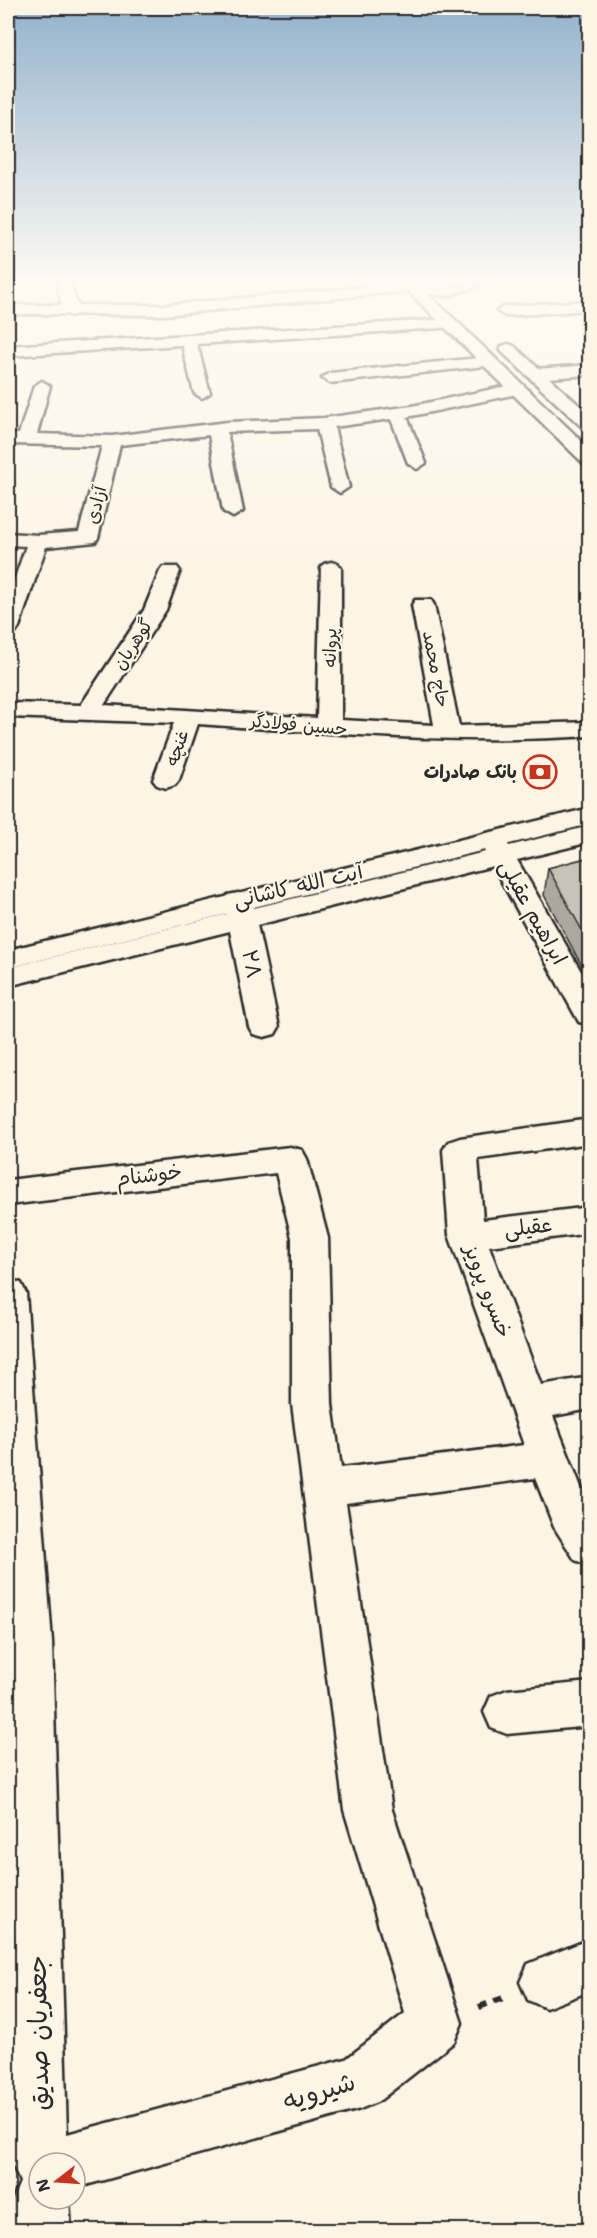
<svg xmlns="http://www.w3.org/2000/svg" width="597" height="2238" viewBox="0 0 597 2238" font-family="'Shantell Sans','Playpen Sans Arabic',sans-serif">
<rect width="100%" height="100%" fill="#fcf5e5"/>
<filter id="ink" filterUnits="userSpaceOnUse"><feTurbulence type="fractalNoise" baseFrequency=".0167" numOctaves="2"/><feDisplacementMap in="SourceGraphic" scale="12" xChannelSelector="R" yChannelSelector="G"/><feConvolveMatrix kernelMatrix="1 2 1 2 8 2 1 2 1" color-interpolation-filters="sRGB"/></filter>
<g filter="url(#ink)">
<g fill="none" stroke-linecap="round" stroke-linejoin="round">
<g stroke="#2b2b2b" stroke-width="5">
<g id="minor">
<polygon points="57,284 71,284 79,311 76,314 71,316 63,311"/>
<polygon points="590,301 590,310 505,316 497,311 505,306"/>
<polygon points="451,319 456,321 459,324 456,327 197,344 210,393 202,398 194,393 182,345 8,356 8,346"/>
<polygon points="489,357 497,362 495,365 330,383 322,378 330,373"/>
<polygon points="590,365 590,375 535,379 527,374 535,369"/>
<polygon points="42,381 50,386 37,434 112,436 228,422 324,418 412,406 517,384 525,389 517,394 407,417 426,463 417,469 408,463 391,419 334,427 349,487 340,493 331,487 317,429 227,432 243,511 233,517 223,511 209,435 120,445 98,538 95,542 46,547 19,627 16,632 8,634 8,598 26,546 8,545 8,533 38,535 79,532 102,446 8,444 8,434 19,434 34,386"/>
<path d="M331,562l7,2 3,4v152l93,5 -22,-120 3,-5h16l3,5 25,121 131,-4v14c-132,9 -262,-3 -392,-12l-19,56 -4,5 -9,3 -9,-3 -4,-5 21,-57 -166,-6v-14l73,2 63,-95 16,-39 3,-4h14l3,4 -14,39 -62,95 213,13 4,-150 3,-4z"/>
<polygon points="590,826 590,842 517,860 590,987 590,1025 579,1022 575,1015 493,866 257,925 279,1027 275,1034 264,1037 253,1034 249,1027 230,931 8,986 8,968 227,914 224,901 228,895 238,893 248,895 254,908 485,852 479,840 483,834 492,832 501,834 509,846"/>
<polygon points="590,1119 590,1143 478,1159 483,1220 590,1207 590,1233 489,1246 541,1385 590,1377 590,1409 553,1416 590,1510 590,1566 575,1560 554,1527 535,1478 346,1503 392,1810 462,2023 454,2042 379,2101 360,2109 75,2188 75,2163 39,2163 39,2199 69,2199 71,2230 13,2230 13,2199 20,2182 12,2163 8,1279 21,1283 26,1293 52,1642 67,2134 346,2059 405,2013 344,1810 292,1404 292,1238 276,1173 8,1205 8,1180 290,1147 302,1150 307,1159 328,1238 332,1404 341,1468 524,1445 449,1235 443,1150 448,1142 460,1138"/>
<polygon points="590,1682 590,1726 507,1734 491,1728 484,1712 491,1696 507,1690"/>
<polygon points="590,1939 590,1991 546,2008 528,2000 520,1982 528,1964"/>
</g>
</g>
<g stroke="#2b2b2b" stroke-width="5">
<g id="major">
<path d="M397,284h42l-1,2c14,2 31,-2 46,-2l-37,12 -19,-2 162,155v16l-6,-1 -176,-173 -243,24 -157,-1v-9h157z"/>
<polygon points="508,344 514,346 590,415 590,430 584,429 502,352 500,349 502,346"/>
<polygon points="590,808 590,824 8,968 8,950"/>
</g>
</g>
<polyline stroke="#2b2b2b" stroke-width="6" stroke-dasharray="9 7" stroke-linecap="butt" points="479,2007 503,1998"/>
<use href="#minor" fill="#fcf5e5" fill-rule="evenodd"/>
<use href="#major" fill="#fcf5e5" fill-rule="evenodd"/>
</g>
<polygon fill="#aca89d" stroke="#2b2b2b" stroke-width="1.5" points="590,857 590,981 544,895 548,868"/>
<polygon fill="#c8c3b7" stroke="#2b2b2b" stroke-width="1.5" points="590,857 590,945 548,868"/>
</g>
<linearGradient id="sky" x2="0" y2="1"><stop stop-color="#93b2cd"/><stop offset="0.47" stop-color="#fefaf3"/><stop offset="1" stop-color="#fefaf3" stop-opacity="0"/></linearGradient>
<rect width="597" height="598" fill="url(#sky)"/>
<defs>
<g id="bank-ring" transform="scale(1.725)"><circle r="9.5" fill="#fcf5e5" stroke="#c8321e" stroke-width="1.5"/><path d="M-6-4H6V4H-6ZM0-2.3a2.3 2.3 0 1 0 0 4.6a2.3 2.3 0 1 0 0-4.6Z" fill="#c8321e"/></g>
</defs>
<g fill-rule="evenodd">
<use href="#bank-ring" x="540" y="772"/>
</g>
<g text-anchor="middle" stroke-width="4.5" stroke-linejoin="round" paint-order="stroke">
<g font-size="18" fill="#2b2b2b" stroke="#fcf5e5">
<text transform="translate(96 505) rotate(-76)" y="6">آزادی</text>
<text transform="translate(133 644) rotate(-57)" y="6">گوهریان</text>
<text transform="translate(330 648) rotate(-89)" y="6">پروانه</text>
<text transform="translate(436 669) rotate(79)" y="6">حاج محمد</text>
<text transform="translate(299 725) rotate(5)" y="6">حسین فولادگر</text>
<text transform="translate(177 748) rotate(-71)" y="6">غنچه</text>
</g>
<g font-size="18" font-weight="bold" fill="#2b2b2b" stroke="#fcf5e5" text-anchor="end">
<text x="517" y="778">بانک صادرات</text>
</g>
<g font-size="21" fill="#2b2b2b" stroke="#fcf5e5">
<text transform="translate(298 886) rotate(-13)" y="7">آیت الله کاشانی</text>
<text transform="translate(533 912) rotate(61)" y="7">ابراهیم عقیلی</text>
<text transform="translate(252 964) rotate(79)" y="7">۲۸</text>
<text transform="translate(149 1175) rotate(-7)" y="7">خوشنام</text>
<text transform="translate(528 1227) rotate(-7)" y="7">عقیلی</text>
<text transform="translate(488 1291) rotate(69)" y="7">خسرو پرویز</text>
</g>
<g font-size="26" fill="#2b2b2b" stroke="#fcf5e5">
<text transform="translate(38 2033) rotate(-91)" y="9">جعفریان صدیق</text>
<text transform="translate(319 2091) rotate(-17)" y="9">شیرویه</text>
</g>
</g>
<rect width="597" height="2238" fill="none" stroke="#fcf5e5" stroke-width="30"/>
<rect x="15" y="15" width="567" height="2208" fill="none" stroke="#2b2b2b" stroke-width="2" filter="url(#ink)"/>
<g transform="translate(57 2181) rotate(253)"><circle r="28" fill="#fcf5e5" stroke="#a8a49b" stroke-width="1.5"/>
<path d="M0-4.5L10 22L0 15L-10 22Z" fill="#c8321e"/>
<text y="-9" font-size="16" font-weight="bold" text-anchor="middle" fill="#2b2b2b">N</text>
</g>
</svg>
